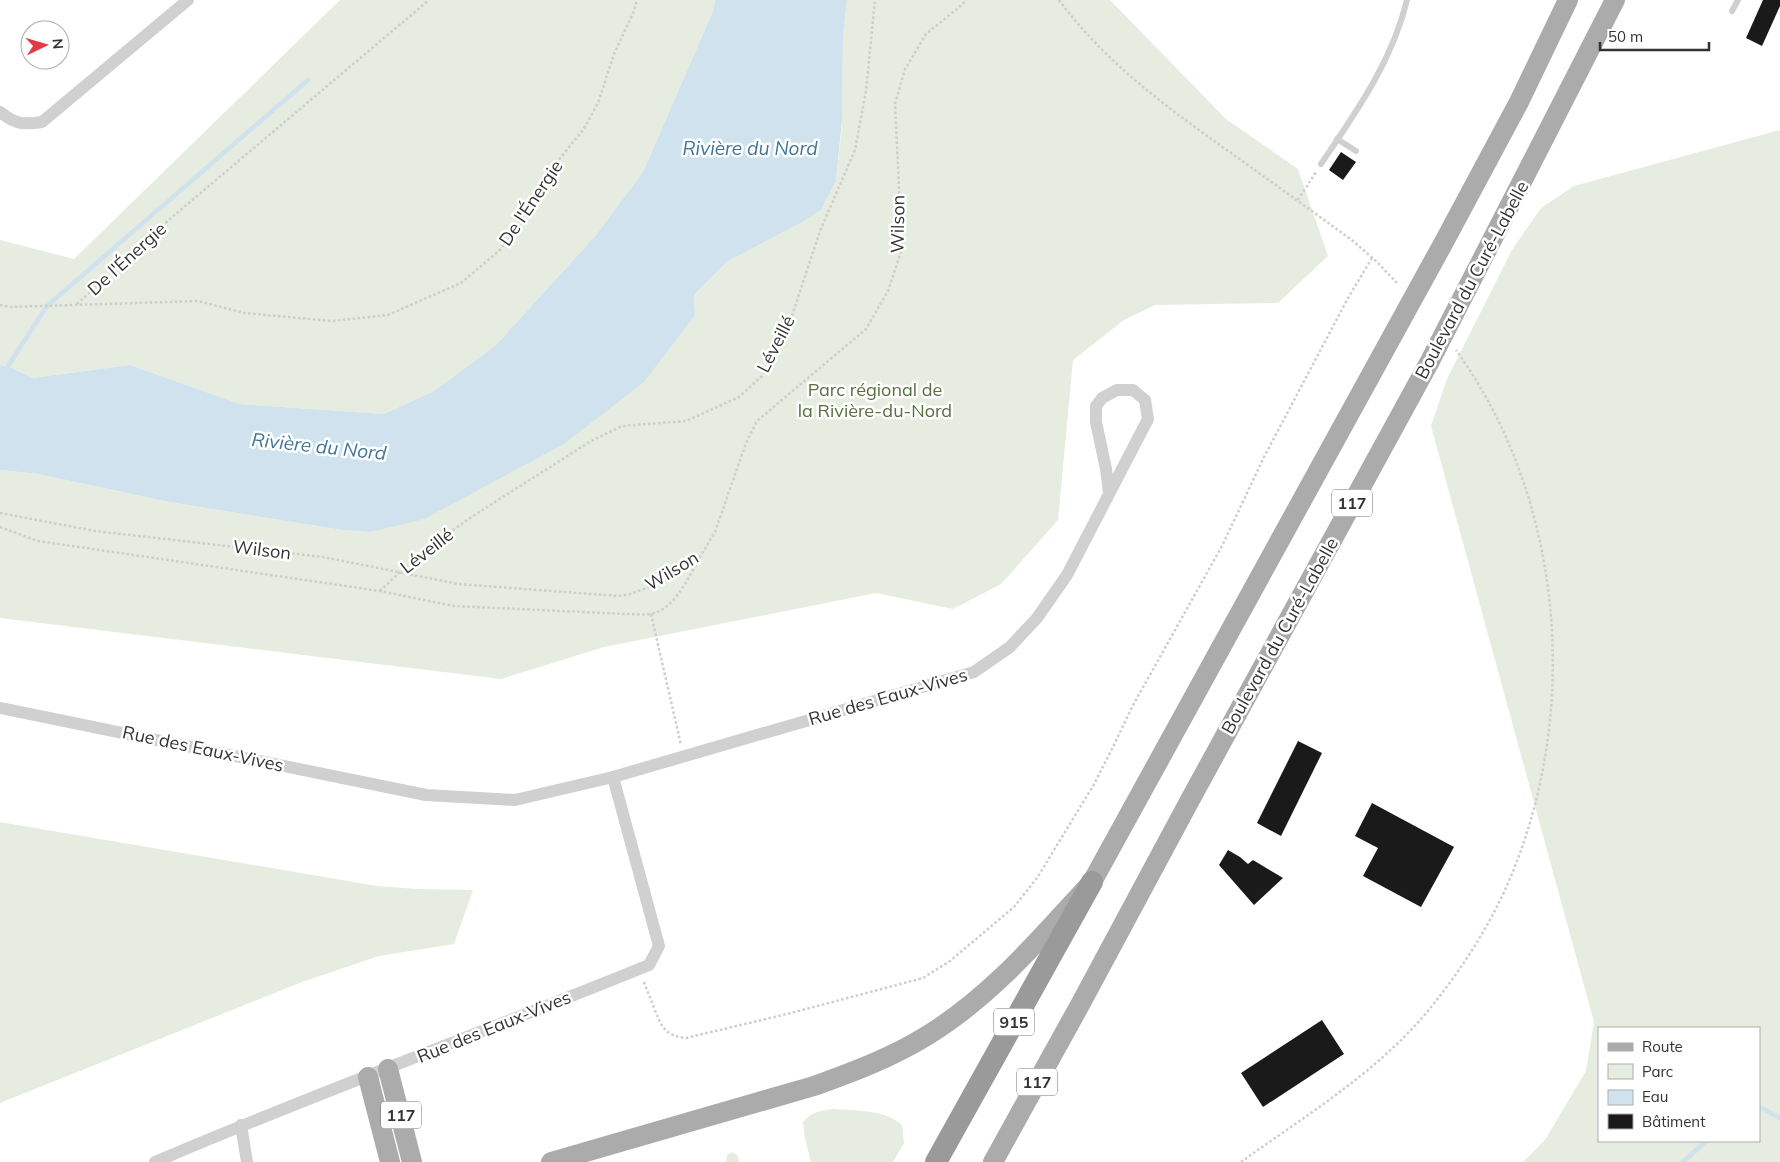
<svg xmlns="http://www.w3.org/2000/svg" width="1780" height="1162" viewBox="0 0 1780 1162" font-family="Mulish,sans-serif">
<rect width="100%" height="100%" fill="#fff"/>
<g fill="#e6ecdf" fill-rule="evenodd">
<polygon points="340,0 715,0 713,11 643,172 596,235 496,345 434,391 384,414 240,404 130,365 32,378 8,366 0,365 0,240 74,259"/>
<polygon points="847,0 1110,0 1226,119 1298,169 1328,256 1278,303 1155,305 1124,320 1073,360 1058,520 1001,584 953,609 876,593 604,647 501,679 0,618 0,470 38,474 169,502 342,530 370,532 695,315 694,295 728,261 821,210 836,181 842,125 843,36"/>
<path d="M1780,130v1032h-257l22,-22 41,-69 8,-49 -163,-596 16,-47 65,-129 29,-42 33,-22zM1759,1028v113h-160v-113z"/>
<polygon points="0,822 377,886 416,889 473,890 454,944 379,956 302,982 0,1103"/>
<path d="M833,1109c23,2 51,0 69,16l2,18 -11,19h-82l-6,-23 -2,-17c8,-10 17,-11 30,-13z"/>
<polygon points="732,1152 738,1156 739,1162 726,1162 727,1155"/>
</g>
<polygon fill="#cfe2ee" points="715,0 847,0 843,36 842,120 836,181 821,210 802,222 728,261 694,295 695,315 644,382 564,444 424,519 370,532 342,530 169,502 38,474 0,470 0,365 8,366 32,378 130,365 240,404 384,414 434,391 496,345 596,235 643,172 713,11"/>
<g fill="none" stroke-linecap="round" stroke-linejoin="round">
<g stroke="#cfe2ee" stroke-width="4.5">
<polyline points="8,366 47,306 308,80"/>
<polyline points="1759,1109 1762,1108 1780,1118"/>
<polyline points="1683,1162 1706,1141"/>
</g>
</g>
<g fill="#1a1a1a">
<polygon points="1763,0 1780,0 1780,6 1762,46 1746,38"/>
<polygon points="1341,152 1356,162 1343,180 1329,170"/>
<polygon points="1298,741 1322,753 1281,836 1257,823"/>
<polygon points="1372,803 1454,847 1421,907 1363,876 1378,848 1355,836"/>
<polygon points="1228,850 1240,857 1248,864 1253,860 1283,878 1254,905 1219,865"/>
<polygon points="1322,1020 1344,1054 1263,1107 1241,1073"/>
</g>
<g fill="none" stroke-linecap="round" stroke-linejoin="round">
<g stroke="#cdcdcd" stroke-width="2.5" stroke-dasharray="2.5 2.5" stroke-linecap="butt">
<path d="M1059,0c48,65 114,112 179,158 39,28 77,55 115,83l23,20 21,22"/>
<polyline points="1298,200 1316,172"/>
<polyline points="77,304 171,218 429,0"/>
<polyline points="0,305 10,307 198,301 244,313 332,321 388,315 461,283 500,250 517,228 536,188 583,130 598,103 614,54 634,11 637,0"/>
<polyline points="0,513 95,531 323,557 458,584 618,596 630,594 655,585 700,557 715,532 746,443 757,421 866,329 888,291 902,249 895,104 905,69 926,34 963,4 965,0"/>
<path d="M0,527l38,14 342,50 74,15 172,8c7,0 16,1 24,0 25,-4 38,-37 50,-56"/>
<polyline points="380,591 399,573 436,542 473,516 591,441 622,426 686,421 739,397 762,376 767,362 789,325 820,231 855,150 866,91 875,0"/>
<polyline points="651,614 681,745"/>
<path d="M644,982c3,9 7,17 10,26 7,17 10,28 32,30l105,-25 132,-35 27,-17 64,-54 23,-29 56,-92 19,-37 20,-42 90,-161 42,-89 84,-159 24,-40"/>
<path d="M1241,1162c64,-46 135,-89 186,-150 37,-45 70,-97 90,-151 63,-165 43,-367 -61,-511"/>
</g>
<g stroke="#d0d0d0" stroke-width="6">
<polyline points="1732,11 1738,0"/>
<polyline points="1337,139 1356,151"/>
<path d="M1321,164c35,-52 71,-102 86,-164"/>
</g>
<g stroke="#d0d0d0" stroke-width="12">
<path d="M0,112c15,12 23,13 42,10l146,-122"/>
<polyline points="0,708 426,795 515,800 613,777 974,672 1010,647 1037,618 1067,575 1148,419 1145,400 1133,390 1117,390 1102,398 1096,406 1096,422 1106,469 1109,493"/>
<polyline points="241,1125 247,1162"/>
<path d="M155,1162c163,-70 330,-130 494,-197l10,-19 -46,-169"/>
</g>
<g stroke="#ababab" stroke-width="20">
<polyline points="388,1069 412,1162"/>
<polyline points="368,1077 390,1162"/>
<path d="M551,1162l263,-76c39,-14 79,-29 114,-51 65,-40 113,-98 164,-153l352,-640 75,-140 49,-102"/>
<polyline points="993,1162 1081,1003 1190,800 1430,361 1615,0"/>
</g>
<polyline stroke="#9a9a9a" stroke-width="22" points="936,1162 1092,882"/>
</g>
<g text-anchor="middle" stroke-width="5" stroke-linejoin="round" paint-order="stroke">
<g fill="#fff" stroke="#707070" stroke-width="1">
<rect x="1332" y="489.5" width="40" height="27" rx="4"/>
<rect x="994" y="1008.5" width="40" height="27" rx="4"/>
<rect x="1017" y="1068.5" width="40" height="27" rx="4"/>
<rect x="381" y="1101.5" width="40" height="27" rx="4"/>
</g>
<g font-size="16" font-weight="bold" fill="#333">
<text x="1352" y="509">117</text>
<text x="1014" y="1028">915</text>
<text x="1037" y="1088">117</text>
<text x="401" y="1121">117</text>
</g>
<g font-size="18" fill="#333" stroke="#fff">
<text transform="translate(531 203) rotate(-56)" y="6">De l'Énergie</text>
<text transform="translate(898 224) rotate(-89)" y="6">Wilson</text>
<text transform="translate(127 259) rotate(-42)" y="6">De l'Énergie</text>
<text transform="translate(1472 280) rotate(-62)" y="6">Boulevard du Curé-Labelle</text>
<text transform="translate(776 344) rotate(-63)" y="6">Léveillé</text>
<text transform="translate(262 550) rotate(7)" y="6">Wilson</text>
<text transform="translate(427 551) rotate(-38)" y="6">Léveillé</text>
<text transform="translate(672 571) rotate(-31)" y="6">Wilson</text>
<text transform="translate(1280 636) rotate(-61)" y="6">Boulevard du Curé-Labelle</text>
<text transform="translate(888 697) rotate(-16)" y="6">Rue des Eaux-Vives</text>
<text transform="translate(203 749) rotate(12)" y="6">Rue des Eaux-Vives</text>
<text transform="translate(494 1027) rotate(-22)" y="6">Rue des Eaux-Vives</text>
</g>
<g font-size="18" fill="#56703f" stroke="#fff">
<text x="875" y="396">Parc régional de<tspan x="875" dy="21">la Rivière-du-Nord</tspan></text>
</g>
<g font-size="19" font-style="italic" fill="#3f7597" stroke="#fff">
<text x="750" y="155">Rivière du Nord</text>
<text transform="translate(319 446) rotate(6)" y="7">Rivière du Nord</text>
</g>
</g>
<rect x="1598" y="1027" width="162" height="115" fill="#ffffff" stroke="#adadad"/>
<rect x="1608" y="1043" width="25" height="8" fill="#ababab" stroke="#adadad"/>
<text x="1642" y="1052" font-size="15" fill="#333333">Route</text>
<rect x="1608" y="1064" width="25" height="15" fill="#e6ecdf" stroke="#adadad"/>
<text x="1642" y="1077" font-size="15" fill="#333333">Parc</text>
<rect x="1608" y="1090" width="25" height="15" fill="#cfe2ee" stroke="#adadad"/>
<text x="1642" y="1102" font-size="15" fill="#333333">Eau</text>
<rect x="1608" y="1114" width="25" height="15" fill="#1a1a1a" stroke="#adadad"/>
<text x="1642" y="1127" font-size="15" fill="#333333">Bâtiment</text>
<g transform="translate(45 45) rotate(85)"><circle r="24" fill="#ffffff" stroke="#adadad"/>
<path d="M0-4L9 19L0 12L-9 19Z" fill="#e63946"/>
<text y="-8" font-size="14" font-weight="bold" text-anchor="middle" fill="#333333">N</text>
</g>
<path d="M1600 42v8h109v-8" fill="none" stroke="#333333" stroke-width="2.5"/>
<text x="1608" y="42" font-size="15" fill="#333333" stroke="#ffffff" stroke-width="4" paint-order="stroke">50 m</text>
</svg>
